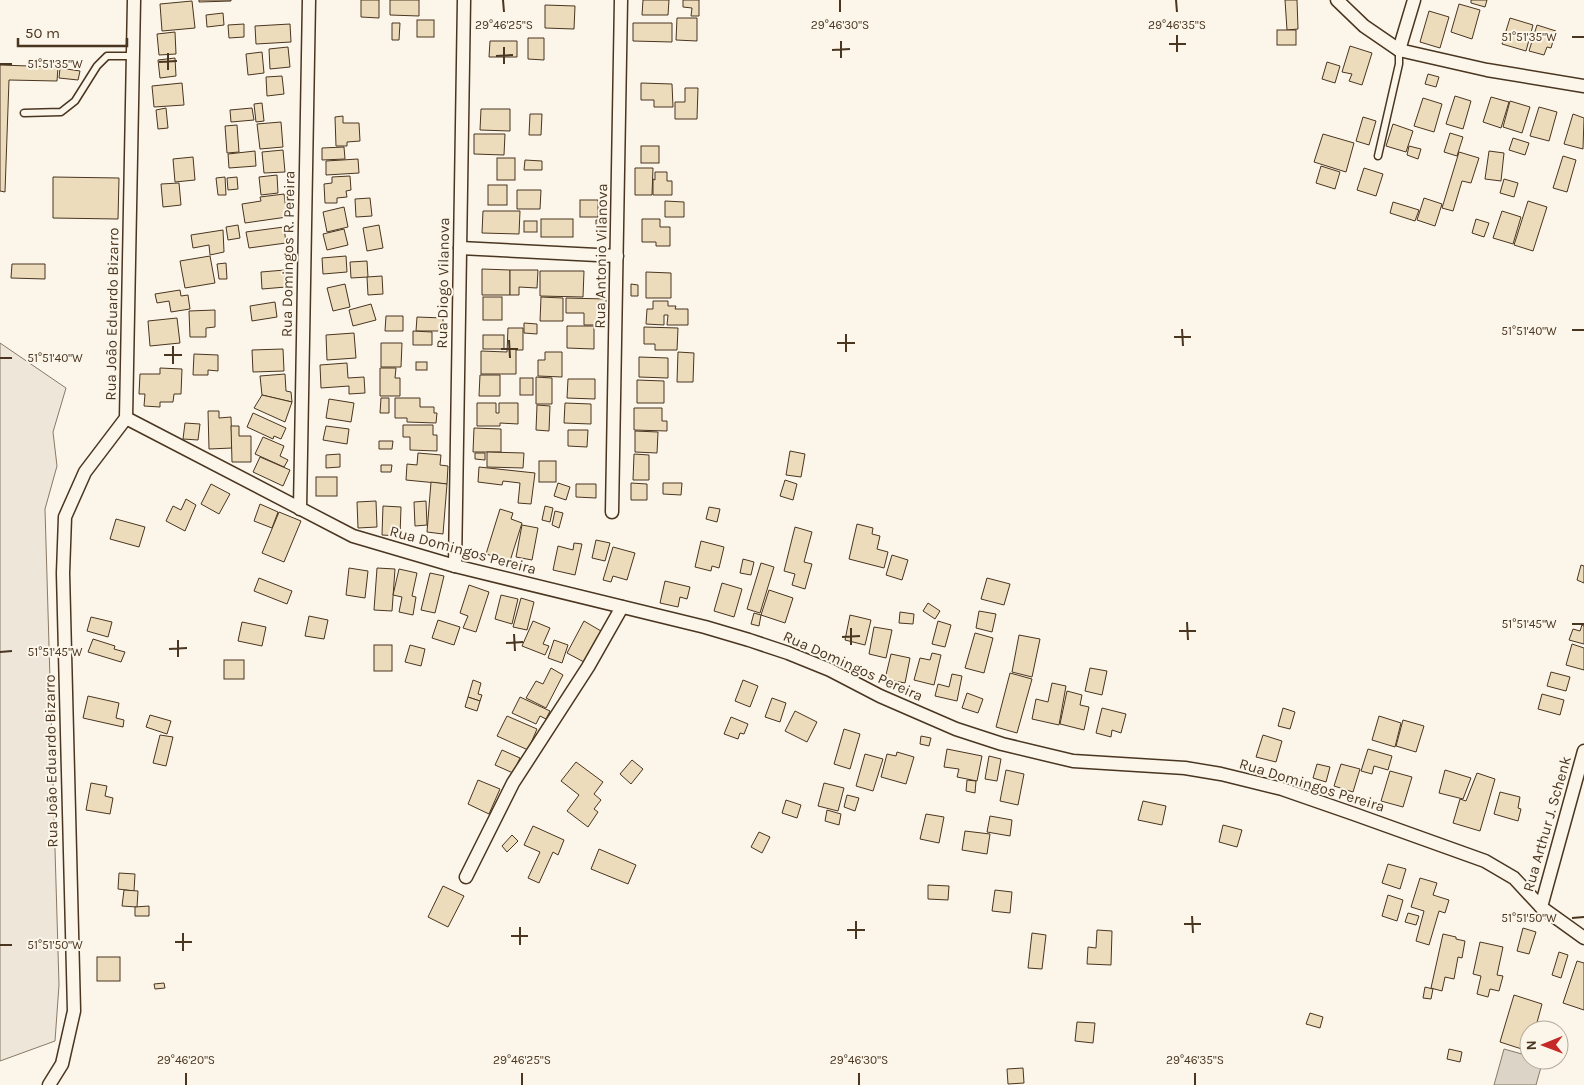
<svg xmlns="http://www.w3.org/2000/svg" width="1584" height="1085" viewBox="0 0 1584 1085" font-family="Karla,sans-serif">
<rect width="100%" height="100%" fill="#fbf6e9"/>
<polygon fill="#ede6d9" stroke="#887966" points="0,343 66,388 53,432 57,466 45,509 59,985 55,1041 0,1061"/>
<polygon fill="#dcd4c6" stroke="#887966" points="1504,1049 1529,1056 1529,1060 1543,1060 1536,1085 1494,1085"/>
<g fill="#ecdcbc" stroke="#4a3520">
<polygon points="199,0 231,0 231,1 199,2"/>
<polygon points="361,0 379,0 379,18 361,17"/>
<polygon points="390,0 419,0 419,16 390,15"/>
<polygon points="643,0 669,0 668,15 642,15"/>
<polygon points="683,0 699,0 699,16 691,16 692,8 683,7"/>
<polygon points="1285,0 1297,0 1298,29 1287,30"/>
<polygon points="1471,0 1487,0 1485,7 1471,3"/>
<polygon points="192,1 195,28 162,31 160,4"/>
<polygon points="1459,4 1480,10 1472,39 1451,32"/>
<polygon points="545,5 575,6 574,29 545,28"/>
<polygon points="1429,11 1449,17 1440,48 1420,42"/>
<polygon points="223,13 224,25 207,27 206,15"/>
<polygon points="677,18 697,18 697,41 676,40"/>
<polygon points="1510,18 1533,25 1526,51 1502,44"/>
<rect x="417" y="20" width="17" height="17"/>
<polygon points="392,23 400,23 399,40 392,40"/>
<polygon points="633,23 672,23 672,42 633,41"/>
<polygon points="244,24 244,37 229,38 228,25"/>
<polygon points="290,24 291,42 256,44 255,26"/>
<polygon points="1537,25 1556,31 1551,48 1547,47 1544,55 1529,51"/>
<rect x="1277" y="30" width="19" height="15"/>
<polygon points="175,32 176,54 159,55 157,34"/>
<polygon points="528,38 544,38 544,60 528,59"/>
<polygon points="490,41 517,41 517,57 489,57"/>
<polygon points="1350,46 1372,53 1362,85 1349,81 1352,74 1342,72"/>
<polygon points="288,47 290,67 270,69 269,49"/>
<polygon points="262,52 264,73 248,75 246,54"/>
<polygon points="175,58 176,76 160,78 158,60"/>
<polygon points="1327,62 1340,66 1335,83 1322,79"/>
<polygon points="0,65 58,67 57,81 9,80 5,192 0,191"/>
<polygon points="60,68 80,71 78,80 59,78"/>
<polygon points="1428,74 1439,77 1436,87 1425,84"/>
<polygon points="282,76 284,94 267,96 266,77"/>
<polygon points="182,83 184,105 154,107 152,86"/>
<polygon points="641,83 672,84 673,107 654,107 654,100 641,100"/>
<polygon points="685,88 698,88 697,119 675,119 675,102 685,102"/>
<polygon points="1455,96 1471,101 1463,129 1446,124"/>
<polygon points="1491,97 1509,102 1501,128 1483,122"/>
<polygon points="1423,98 1442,104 1434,132 1414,126"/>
<polygon points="1510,101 1530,107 1522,133 1503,127"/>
<polygon points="262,103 264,121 256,122 254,104"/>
<polygon points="1539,107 1557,112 1549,141 1530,136"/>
<polygon points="166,108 168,128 158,129 156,110"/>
<polygon points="252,108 254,120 231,122 230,110"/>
<polygon points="481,109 510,109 510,131 480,130"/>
<polygon points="530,114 542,114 541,135 529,135"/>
<polygon points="1573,114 1584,118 1583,149 1564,144"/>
<polygon points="343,116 343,123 359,123 360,141 347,142 347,146 336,146 335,117"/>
<polygon points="1363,117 1376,121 1369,145 1356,141"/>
<polygon points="281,122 283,147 260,149 257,124"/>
<polygon points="1393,124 1413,131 1406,152 1386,146"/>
<polygon points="237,125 239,152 227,153 225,126"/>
<polygon points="1450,133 1463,137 1457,156 1444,152"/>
<polygon points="474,134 505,134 504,155 474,154"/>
<polygon points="1323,134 1354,143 1346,172 1314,162"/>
<polygon points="1513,138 1529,143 1525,155 1509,150"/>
<rect x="641" y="146" width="18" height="17"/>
<polygon points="1409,146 1421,149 1418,159 1407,155"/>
<polygon points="344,147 345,159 322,160 322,148"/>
<polygon points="283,150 285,172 264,173 262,152"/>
<polygon points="255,151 256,166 229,168 228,154"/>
<polygon points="1489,151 1504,153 1501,181 1485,179"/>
<polygon points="1459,152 1479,158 1471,183 1462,181 1453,211 1442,208"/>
<polygon points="1563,156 1576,160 1567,192 1553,188"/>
<polygon points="193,157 195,180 175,182 173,159"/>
<rect x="497" y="158" width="18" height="22"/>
<polygon points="358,159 359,173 326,175 326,161"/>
<polygon points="525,160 542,161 542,170 524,170"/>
<polygon points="1321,166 1340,172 1335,189 1316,183"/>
<polygon points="635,168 653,168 652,195 635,195"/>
<polygon points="1364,168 1383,174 1376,196 1357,190"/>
<polygon points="655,172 667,172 667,181 672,181 672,195 653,195 653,179 655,180"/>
<polygon points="277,175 278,193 261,195 259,177"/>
<polygon points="350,176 351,190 346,191 347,197 337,198 337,203 325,203 324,184 332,183 332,177"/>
<polygon points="53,177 119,178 118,219 53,218"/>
<polygon points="225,177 226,195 218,195 216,178"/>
<polygon points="237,177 238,189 228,190 227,178"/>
<polygon points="1504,179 1518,183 1514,197 1500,193"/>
<polygon points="179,183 181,205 163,207 161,184"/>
<rect x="488" y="185" width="19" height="20"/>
<polygon points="517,190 541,190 540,209 517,209"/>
<polygon points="284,194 287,217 245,223 242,204 261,201 260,197"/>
<polygon points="370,198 372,216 356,217 355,199"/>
<polygon points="1424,198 1442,204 1435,226 1417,220"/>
<rect x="580" y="200" width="18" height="17"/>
<polygon points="665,201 684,202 684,217 665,217"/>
<polygon points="1528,201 1547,207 1533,251 1514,245"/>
<polygon points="1393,202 1419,210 1415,221 1390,213"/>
<polygon points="344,207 348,227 327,232 323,212"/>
<polygon points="483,211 520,211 519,234 482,233"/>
<polygon points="1502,211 1521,217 1513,244 1493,238"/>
<rect x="541" y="219" width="32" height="18"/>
<polygon points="642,219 660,219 660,227 670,227 670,246 656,246 656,242 642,242"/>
<polygon points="1476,219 1489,223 1484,237 1472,233"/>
<polygon points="596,220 606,220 605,235 596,235"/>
<rect x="524" y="221" width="13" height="11"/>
<polygon points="238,225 240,238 228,240 226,227"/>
<polygon points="379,225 383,248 367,251 363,228"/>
<polygon points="284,227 286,243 249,248 246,232"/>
<polygon points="344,229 348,245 327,250 323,234"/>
<polygon points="223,230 224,252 210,255 209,245 193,248 191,235"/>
<polygon points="210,256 215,283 185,288 180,261"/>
<polygon points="346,256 347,272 323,274 322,258"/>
<polygon points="367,261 368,277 351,278 350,262"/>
<polygon points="226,263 227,279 219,279 217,264"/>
<polygon points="12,264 45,264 45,279 11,278"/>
<polygon points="482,269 510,270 510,295 482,295"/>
<polygon points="285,270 286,287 262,289 261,272"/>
<polygon points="510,270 538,270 537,288 519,287 519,295 510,295"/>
<polygon points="540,271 584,271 583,297 540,296"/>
<polygon points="646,272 671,273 671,298 646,298"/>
<polygon points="382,276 383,294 368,295 367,277"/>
<polygon points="345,284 350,307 333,311 327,288"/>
<polygon points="631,284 638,285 638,296 631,296"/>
<polygon points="180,290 181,296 188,295 190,309 171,312 169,301 157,303 155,294"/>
<rect x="483" y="297" width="19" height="23"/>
<polygon points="541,297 563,298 563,321 540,321"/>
<polygon points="566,298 606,299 605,325 584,325 584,313 566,313"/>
<polygon points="653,301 668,301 668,306 676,306 675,309 688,309 688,325 667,325 668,315 664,315 664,325 646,324 647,309 653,309"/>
<polygon points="275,302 277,317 252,321 250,306"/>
<polygon points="371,304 376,320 353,326 349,310"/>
<polygon points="215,310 215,327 206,328 206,337 190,337 189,311"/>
<polygon points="386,316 403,316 403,331 385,331"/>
<polygon points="417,317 443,318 443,331 416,331"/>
<polygon points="177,318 180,343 150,346 148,321"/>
<polygon points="524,323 537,324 537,334 524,333"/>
<polygon points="567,326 594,326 594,349 567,348"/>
<polygon points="644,327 678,328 677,350 655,350 655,344 644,344"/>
<polygon points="508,328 523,328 523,350 516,350 516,374 481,374 481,351 507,352"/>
<polygon points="413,331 432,332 432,345 413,345"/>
<polygon points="354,333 356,358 327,360 326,335"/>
<rect x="483" y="335" width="21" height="14"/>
<polygon points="381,343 402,343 401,367 381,367"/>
<polygon points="283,349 284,371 253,372 252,350"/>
<polygon points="545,352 562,352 562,377 538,376 538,360 545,360"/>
<polygon points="678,352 694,353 693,382 677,382"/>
<polygon points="194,354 218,355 218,371 208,370 208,375 193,375"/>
<polygon points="639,357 668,358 668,378 639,377"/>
<rect x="416" y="362" width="11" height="8"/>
<polygon points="347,363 348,378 364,377 365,393 349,394 349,386 321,388 320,365"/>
<polygon points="160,368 182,369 181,394 174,394 173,402 160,402 160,407 144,406 145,394 139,394 140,374 160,374"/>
<polygon points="380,368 396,368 395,378 400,378 400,396 380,396"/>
<polygon points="285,374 286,391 291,392 292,402 262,395 260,376"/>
<polygon points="480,375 500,375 500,396 479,396"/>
<polygon points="536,377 552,378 552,404 536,404"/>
<rect x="520" y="378" width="13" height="17"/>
<polygon points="568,379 595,379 595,399 567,398"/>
<polygon points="637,380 664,381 664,403 637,403"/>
<polygon points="262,395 292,402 285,422 254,408"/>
<polygon points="381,398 389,398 389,413 380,413"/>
<polygon points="395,398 420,398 420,407 434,407 434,413 437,413 436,423 407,422 407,418 395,418"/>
<polygon points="329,399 354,403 351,422 326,418"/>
<polygon points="477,403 496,403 496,413 499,413 499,403 518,403 518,424 500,423 500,426 477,426"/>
<polygon points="565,403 591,404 591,424 564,423"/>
<polygon points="537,405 550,406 549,431 536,430"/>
<polygon points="634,408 662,408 662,421 667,421 667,431 634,430"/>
<polygon points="208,411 219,411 219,418 231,417 232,448 209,449"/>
<polygon points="253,413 286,428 281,439 274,436 273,439 247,427"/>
<polygon points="185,423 200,424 198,440 183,439"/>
<polygon points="403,425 433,425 433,435 437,435 437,451 410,450 410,437 403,437"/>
<polygon points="231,426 239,426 239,436 251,436 251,462 232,462"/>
<polygon points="326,426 349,429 347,444 323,440"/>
<polygon points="474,428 501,429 501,452 473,452"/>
<polygon points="568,430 588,430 587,447 568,446"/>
<polygon points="635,431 658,432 657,453 635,452"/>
<polygon points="263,437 284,446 280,456 288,460 284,467 255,454"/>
<polygon points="379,441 393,441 392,449 379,449"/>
<polygon points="790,451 805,454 801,477 786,475"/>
<polygon points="487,452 524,453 523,468 487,467"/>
<polygon points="418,453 441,455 440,465 448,466 447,484 406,480 407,464 417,465"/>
<polygon points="475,453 485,453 485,460 475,459"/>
<polygon points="340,454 340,467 326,468 326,455"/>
<polygon points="634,454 649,455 649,480 633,480"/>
<polygon points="260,457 290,470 283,486 253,472"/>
<rect x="539" y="461" width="17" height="21"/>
<polygon points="381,465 392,465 391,472 381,472"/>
<polygon points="479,467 535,473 531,504 518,503 520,483 503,481 502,485 478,482"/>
<rect x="316" y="477" width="21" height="19"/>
<polygon points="785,480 797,484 793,500 780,496"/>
<polygon points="431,482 447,484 443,534 427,532"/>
<polygon points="558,483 570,487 566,500 554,496"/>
<polygon points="631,483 647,484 647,500 631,500"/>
<polygon points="663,483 682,483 681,495 663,494"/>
<polygon points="211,484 230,494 219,514 201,504"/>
<polygon points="576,484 596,484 596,498 576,497"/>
<polygon points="186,499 196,505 185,531 166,521 173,506 181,510"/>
<polygon points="376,501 377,527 358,528 357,502"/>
<polygon points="426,501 427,525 415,526 414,502"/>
<polygon points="260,504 278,512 272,528 254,521"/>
<polygon points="383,506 401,507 400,536 382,535"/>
<polygon points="545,506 553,508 550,522 542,520"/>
<polygon points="709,507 720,509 717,522 706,519"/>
<polygon points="500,509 513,513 511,519 522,523 510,561 486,554"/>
<polygon points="555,511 563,513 559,528 552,525"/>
<polygon points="279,512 301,521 284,562 262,553"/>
<polygon points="116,519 145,527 139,547 110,539"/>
<polygon points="857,524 873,528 872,534 880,536 877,549 888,552 884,568 849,559"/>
<polygon points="522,525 538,528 532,560 516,557"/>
<polygon points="795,527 812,532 804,562 812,564 805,589 792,585 795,574 784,571"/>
<polygon points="596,540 610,543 605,561 592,558"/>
<polygon points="701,541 724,547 719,568 712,566 711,571 695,567"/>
<polygon points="574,543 582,544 575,575 553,570 558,546 573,550"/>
<polygon points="613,547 635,553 627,580 613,576 611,582 603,580"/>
<polygon points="892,555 908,560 902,580 886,575"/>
<polygon points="743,559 754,562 751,575 740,573"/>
<polygon points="761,563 774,567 760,613 747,609"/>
<polygon points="1581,565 1584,566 1584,583 1577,580"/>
<polygon points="349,568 368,571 365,598 346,595"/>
<polygon points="377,568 395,569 392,611 374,610"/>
<polygon points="399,569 417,573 412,596 416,597 413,615 399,612 402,597 393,595"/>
<polygon points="430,573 444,576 435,613 421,610"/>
<polygon points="259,578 292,591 287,604 254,591"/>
<polygon points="987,578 1010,584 1004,605 981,599"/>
<polygon points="665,581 690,587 687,599 680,597 678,607 660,603"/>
<polygon points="722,583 742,589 734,617 714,611"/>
<polygon points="469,585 489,592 476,632 463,628 468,616 460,613"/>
<polygon points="769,590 793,598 785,623 761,615"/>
<polygon points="501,595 518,599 512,624 495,619"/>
<polygon points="521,598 534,602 527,630 513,627"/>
<polygon points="928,603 940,611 935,619 923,611"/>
<polygon points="979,611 996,614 992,632 976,628"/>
<polygon points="900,612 914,614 913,624 899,623"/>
<polygon points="754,613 761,615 759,626 751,624"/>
<polygon points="850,615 871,620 865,645 845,640"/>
<polygon points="309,616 328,620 324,639 305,636"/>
<polygon points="91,617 112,622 108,637 87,631"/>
<polygon points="438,620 460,627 454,645 432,638"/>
<polygon points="533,621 550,628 543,644 549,646 545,655 522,646"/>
<polygon points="584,621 601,631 584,662 567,653"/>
<polygon points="938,621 951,625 945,647 932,644"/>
<polygon points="242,622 266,627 262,646 238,641"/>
<polygon points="1582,625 1584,626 1584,644 1569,640 1573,629 1580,631"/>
<polygon points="874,627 892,630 886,658 869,654"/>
<polygon points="975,633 993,638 984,673 965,668"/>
<polygon points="1019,635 1040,639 1032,677 1012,672"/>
<polygon points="93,639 115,646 114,649 125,652 121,662 88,652"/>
<polygon points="554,640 568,645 562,663 548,658"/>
<polygon points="1572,644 1584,648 1584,670 1566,665"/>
<rect x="374" y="645" width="18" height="26"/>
<polygon points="410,645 425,649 421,666 405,662"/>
<polygon points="932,653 941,655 934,685 914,680 920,658 930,660"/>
<polygon points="891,654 910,658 905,683 885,679"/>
<rect x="224" y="660" width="20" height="19"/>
<polygon points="551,668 563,675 546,708 526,698 536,681 543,684"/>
<polygon points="1090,668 1107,671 1102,695 1085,691"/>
<polygon points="1551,672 1570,677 1566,691 1547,686"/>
<polygon points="1010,673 1032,679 1017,733 996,727"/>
<polygon points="952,674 962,676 957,701 935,696 938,684 949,687"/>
<polygon points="473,680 481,683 478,694 482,695 480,701 468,697"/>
<polygon points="743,680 758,686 750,707 735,701"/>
<polygon points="1052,683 1066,686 1059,725 1032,719 1036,699 1048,702"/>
<polygon points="1067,691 1082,695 1080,705 1089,707 1084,730 1060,724"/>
<polygon points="967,693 983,699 978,713 962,708"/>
<polygon points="1542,694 1564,700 1560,715 1538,709"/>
<polygon points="88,696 119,703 116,718 124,720 123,727 83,718"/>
<polygon points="468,697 480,701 477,711 465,707"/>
<polygon points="520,697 550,711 546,719 540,716 536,724 512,713"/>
<polygon points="772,698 786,703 780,722 765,717"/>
<polygon points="1102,708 1126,714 1121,733 1112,730 1111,737 1096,733"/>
<polygon points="1283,708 1295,712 1290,729 1278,726"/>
<polygon points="795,711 817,722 807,742 785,731"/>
<polygon points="150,715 171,721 167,734 146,727"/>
<polygon points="507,716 537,729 528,750 497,736"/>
<polygon points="1379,716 1401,723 1395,747 1372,740"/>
<polygon points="731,717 748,724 744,734 740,733 738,739 724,734"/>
<polygon points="1403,720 1424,726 1416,752 1396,746"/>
<polygon points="844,729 860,734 850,769 834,764"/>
<polygon points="160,735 173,737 166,766 153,763"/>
<polygon points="1263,735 1282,741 1276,762 1256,757"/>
<polygon points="921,736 931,738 929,746 920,744"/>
<polygon points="947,749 982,756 977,781 957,777 959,769 944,767"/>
<polygon points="1368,749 1392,756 1388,770 1374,766 1372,774 1361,771"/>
<polygon points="502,750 520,758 513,773 495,765"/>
<polygon points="897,752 914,757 906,784 881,777 887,754 896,756"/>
<polygon points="865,754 883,759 873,791 856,786"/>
<polygon points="989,756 1001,759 997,781 985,779"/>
<polygon points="632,760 643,769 631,784 620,774"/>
<polygon points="576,762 603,782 594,794 601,800 594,809 598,812 588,827 567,811 579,795 561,781"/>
<polygon points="1317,764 1330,767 1326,782 1313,778"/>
<polygon points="1341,764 1360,769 1353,792 1334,786"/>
<polygon points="1006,770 1024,774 1018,805 1000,801"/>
<polygon points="1445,770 1471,778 1463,799 1439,793"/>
<polygon points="1390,771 1412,777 1403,807 1381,801"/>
<polygon points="1477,773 1495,779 1480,831 1453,823 1460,799 1466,801"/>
<polygon points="478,780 500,789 489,814 468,804"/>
<polygon points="967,780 976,781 975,793 966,791"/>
<polygon points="91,783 107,786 105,796 113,798 110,814 86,810"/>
<polygon points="824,783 844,788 838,811 818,806"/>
<polygon points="1500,792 1520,797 1518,808 1521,809 1518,821 1494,814"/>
<polygon points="847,795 859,798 855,811 844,807"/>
<polygon points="786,800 801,805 797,818 782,813"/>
<polygon points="1143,801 1166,806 1162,825 1138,820"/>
<polygon points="827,810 841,814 839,825 825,821"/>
<polygon points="926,814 944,817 939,843 920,839"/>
<polygon points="990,816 1012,820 1010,836 987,832"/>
<polygon points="1223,825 1242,830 1237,847 1219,842"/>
<polygon points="533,826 564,840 558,855 553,852 539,883 528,878 540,852 524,845"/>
<polygon points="965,831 990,834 987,854 962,850"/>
<polygon points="759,832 770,837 762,853 751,847"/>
<polygon points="512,835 518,841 507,852 502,846"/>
<polygon points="599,849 636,865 628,884 591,869"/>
<polygon points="1388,864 1406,869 1400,889 1382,883"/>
<polygon points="119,873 135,874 134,891 118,889"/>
<polygon points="1420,878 1437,883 1433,895 1449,900 1445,913 1439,911 1429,945 1416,941 1424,911 1411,907"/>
<polygon points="928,885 949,886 948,900 928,899"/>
<polygon points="443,886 464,896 448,927 428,917"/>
<polygon points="124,890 138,891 137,907 122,906"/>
<polygon points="995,890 1012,892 1010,913 992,911"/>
<polygon points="1388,895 1403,900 1397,921 1382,916"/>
<polygon points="149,906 149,916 135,916 135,907"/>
<polygon points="1408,913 1419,916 1416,925 1405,922"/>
<polygon points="1523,928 1536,932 1529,954 1517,951"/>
<polygon points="1097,930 1112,931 1111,965 1087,964 1088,947 1096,948"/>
<polygon points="1032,933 1046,935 1042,969 1028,968"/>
<polygon points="1443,934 1456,937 1456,939 1465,941 1462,958 1458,957 1454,979 1445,977 1442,991 1431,988"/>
<polygon points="1480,942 1503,947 1497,975 1503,976 1499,991 1490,989 1488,997 1477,994 1481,976 1473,974"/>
<polygon points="1559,952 1568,955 1561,978 1552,975"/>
<rect x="97" y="957" width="23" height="24"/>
<polygon points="1577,961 1584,963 1584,1010 1563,1003"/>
<polygon points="164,983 165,988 155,989 154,984"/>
<polygon points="1425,987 1433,989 1431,999 1423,998"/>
<polygon points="1514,995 1542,1004 1535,1030 1529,1030 1528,1051 1500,1042"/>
<polygon points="1310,1013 1323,1017 1320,1028 1306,1024"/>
<polygon points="1077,1022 1095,1023 1093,1043 1075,1041"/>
<polygon points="1449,1049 1462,1052 1460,1062 1447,1059"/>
<polygon points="1023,1068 1024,1083 1008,1084 1007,1069"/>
</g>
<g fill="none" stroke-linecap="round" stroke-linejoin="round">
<g stroke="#4a3520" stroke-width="9">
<g id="lane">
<polyline points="24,113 61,112 75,101 97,66 107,56 133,56"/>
<polyline points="1378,156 1399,64 1399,50"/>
</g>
</g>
<g stroke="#4a3520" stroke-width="15">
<g id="street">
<polyline points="1337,0 1364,26 1399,50 1487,70 1584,86"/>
<polyline points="1399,50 1414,0"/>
<polyline points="460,248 617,256"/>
<polyline points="126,418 353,536 455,566 705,627 749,640 788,653 830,670 880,696 956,729 1002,744 1073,761 1185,768 1221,774 1282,789 1354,814 1485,861 1514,878 1541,907 1584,938"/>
<polyline points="300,509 309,0"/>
<polyline points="612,512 621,0"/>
<polyline points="455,566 464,0"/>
<polyline points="466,877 513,783 588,667 622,607"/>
<polyline points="1541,907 1584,751"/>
<polyline points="49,1085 62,1064 74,1011 63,573 65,517 85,472 126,418 134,0"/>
</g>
</g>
<use href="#lane" stroke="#fbf6e9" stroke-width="6"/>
<use href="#street" stroke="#fbf6e9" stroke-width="12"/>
</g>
<path fill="none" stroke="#4a3520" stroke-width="2" d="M503,0l1,12M840,0v12M1176,0l1,12M1177,35v17M1572,37h12M841,41v17M1169,44h17M504,47v17M832,50l18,-1M168,53v17M496,56l17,-1M159,62l18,-1M0,64h12M1182,329l1,17M1572,330h12M846,334v18M1174,337h17M509,340l1,18M837,343h18M173,346v18M501,349h17M164,355h18M0,358h12M1187,622l1,18M1572,624h12M851,628v17M1179,631h17M514,634l1,17M842,637l18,-1M178,640v17M506,643l17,-1M169,649l18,-1M0,652l12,-1M1192,916l1,17M1572,918l12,-1M856,921v18M1184,924h17M520,927v18M847,930h18M183,933v18M511,936h17M175,942h17M0,945h12M186,1073v12M522,1073v12M859,1073v12M1195,1073v12"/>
<g text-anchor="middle" stroke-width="4" stroke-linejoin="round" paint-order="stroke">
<g font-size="15" fill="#4a3520" stroke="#fbf6e9">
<text transform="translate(288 254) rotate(-89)" y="5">Rua Domingos R. Pereira</text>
<text transform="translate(601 256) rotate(-89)" y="5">Rua Antonio Vilanova</text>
<text transform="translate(443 283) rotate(-89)" y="5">Rua Diogo Vilanova</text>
<text transform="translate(112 314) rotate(-89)" y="5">Rua João Eduardo Bizarro</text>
<text transform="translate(463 550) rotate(15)" y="5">Rua Domingos Pereira</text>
<text transform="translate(853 666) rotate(24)" y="5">Rua Domingos Pereira</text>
<text transform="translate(51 761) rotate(-91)" y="5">Rua João Eduardo Bizarro</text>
<text transform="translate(1312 785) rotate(17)" y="5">Rua Domingos Pereira</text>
<text transform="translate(1547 824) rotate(-74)" y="5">Rua Arthur J. Schenk</text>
</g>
</g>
<g font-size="12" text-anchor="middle" fill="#4a3520" stroke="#fbf6e9" stroke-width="4" stroke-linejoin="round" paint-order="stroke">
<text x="504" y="29">29°46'25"S</text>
<text x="840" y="29">29°46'30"S</text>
<text x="1177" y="29">29°46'35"S</text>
<text x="1529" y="41">51°51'35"W</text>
<text x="55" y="68">51°51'35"W</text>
<text x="1529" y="335">51°51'40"W</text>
<text x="55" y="362">51°51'40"W</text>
<text x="1529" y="628">51°51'45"W</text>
<text x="55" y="656">51°51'45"W</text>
<text x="1529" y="922">51°51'50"W</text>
<text x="55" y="949">51°51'50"W</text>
<text x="186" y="1064">29°46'20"S</text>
<text x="522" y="1064">29°46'25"S</text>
<text x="859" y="1064">29°46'30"S</text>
<text x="1195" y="1064">29°46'35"S</text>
</g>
<g transform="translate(1544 1045) rotate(269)"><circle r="24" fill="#fbf6e9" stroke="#b4a999"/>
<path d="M0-4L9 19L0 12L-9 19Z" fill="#c62828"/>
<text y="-8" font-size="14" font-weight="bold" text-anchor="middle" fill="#4a3520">N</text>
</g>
<path d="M18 38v8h109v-8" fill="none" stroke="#4a3520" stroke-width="2.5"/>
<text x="25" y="38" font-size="15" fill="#4a3520" stroke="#fbf6e9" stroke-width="4" paint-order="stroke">50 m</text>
</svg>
